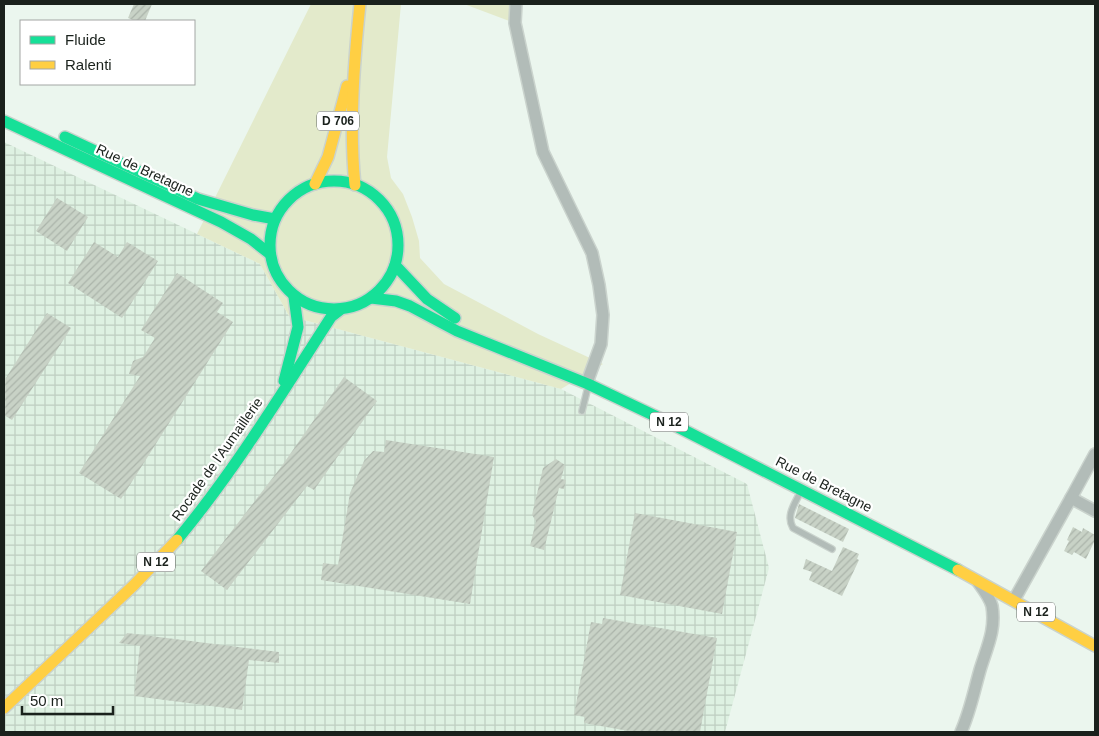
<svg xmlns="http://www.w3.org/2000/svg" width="1099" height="736" viewBox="0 0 1099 736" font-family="Arial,sans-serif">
<defs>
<pattern id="industrial-grid" width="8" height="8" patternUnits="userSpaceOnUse" patternTransform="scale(1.25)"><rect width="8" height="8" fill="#def1e2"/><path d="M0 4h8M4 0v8" fill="none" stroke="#becec1"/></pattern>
<pattern id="building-hatch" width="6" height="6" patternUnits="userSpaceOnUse" patternTransform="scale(1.25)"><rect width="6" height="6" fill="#c8d2c6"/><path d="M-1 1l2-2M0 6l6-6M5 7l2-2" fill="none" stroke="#abb4aa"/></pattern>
</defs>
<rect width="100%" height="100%" fill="#ebf6ee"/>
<polygon fill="url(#industrial-grid)" points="4,142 260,264 289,316 561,389 747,484 769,568 725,732 4,732"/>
<g fill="#e3eacb">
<polygon points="311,4 401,4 387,157 391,178 403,194 412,217 419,241 420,258 444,284 538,334 603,364 561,389 289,316 260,264 197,234"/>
<polygon points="464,4 511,4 515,23"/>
</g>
<g fill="url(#building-hatch)">
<polygon points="134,4 152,4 145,21 135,21 128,18"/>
<polygon points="57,198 88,217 67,251 36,231"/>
<polygon points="94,242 118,257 127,242 158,261 122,318 68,283"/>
<polygon points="177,273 223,303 217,312 233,322 121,499 79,473 140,376 129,374 133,361 143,357 155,338 141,330"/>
<polygon points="47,313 71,328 12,420 4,415 4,381"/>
<polygon points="344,377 377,401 314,490 307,486 227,590 201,571 281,467"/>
<polygon points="386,440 494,457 470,604 321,580 323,563 338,565 350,493 364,461 373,451 384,452"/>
<polygon points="556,459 565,465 561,479 566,480 564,489 559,488 544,550 530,546 536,521 532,515 543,468"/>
<polygon points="799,504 849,529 843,542 795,518"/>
<polygon points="635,513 737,532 722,614 620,595"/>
<polygon points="1073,527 1082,532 1083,528 1095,535 1095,540 1086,559 1074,552 1072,555 1064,551 1069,541 1067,540"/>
<polygon points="843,547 859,554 857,559 859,560 842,596 809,580 812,572 803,569 806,559 832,571"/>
<polygon points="603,618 717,638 700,732 634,732 584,723 585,717 574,715 591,622 602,624"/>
<polygon points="127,633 279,652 279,663 249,660 242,710 134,696 140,646 119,643"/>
</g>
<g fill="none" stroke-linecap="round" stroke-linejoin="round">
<g stroke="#cad3cd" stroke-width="8">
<g id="lane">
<polyline points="582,411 588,387"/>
<path d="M800,493c-6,12 -14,23 -7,35l39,21"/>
</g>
</g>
<g stroke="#cad3cd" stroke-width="14">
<g id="street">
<polyline points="516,4 515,23 543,152 592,253 599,285 603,315 601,344 589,377 588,384"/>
<polyline points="1071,498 1095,454"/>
<polyline points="1014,600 1071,498 1095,511"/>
<path d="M961,732c9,-20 13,-41 19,-62 7,-23 16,-40 12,-64 -2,-8 -9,-17 -14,-24"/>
</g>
</g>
<g stroke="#cad3cd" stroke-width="14">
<g id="fast">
<polyline points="4,121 221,222 251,239 270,254"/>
<polyline points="65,137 198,199 253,215 275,219"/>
<circle cx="334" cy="245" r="64"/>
<polyline points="395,265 427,299 455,318"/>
<polyline points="371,298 396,301 410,306 457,331 588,384 672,424 958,570"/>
<polyline points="284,381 298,327 294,297"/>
<path d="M177,540c58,-70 105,-147 154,-223l9,-7"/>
</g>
</g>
<g stroke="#cad3cd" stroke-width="14">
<g id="slow">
<polyline points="315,184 328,157 347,86"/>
<path d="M355,185c-6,-58 -1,-123 5,-181"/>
<polyline points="958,570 1095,646"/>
<polyline points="4,708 134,585 177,540"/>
</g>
</g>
<use href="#lane" stroke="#b2bcb8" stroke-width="5.5"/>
<use href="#street" stroke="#b2bcb8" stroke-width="11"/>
<use href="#fast" stroke="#16e098" stroke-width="11"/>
<use href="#slow" stroke="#ffcf43" stroke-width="11"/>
</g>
<g text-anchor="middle" stroke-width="4.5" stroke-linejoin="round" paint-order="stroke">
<g fill="#fff" stroke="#5f6460" stroke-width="1">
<rect x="317" y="111.5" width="42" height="19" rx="4"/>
<rect x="650" y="412.5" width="38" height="19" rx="4"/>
<rect x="137" y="552.5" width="38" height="19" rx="4"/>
<rect x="1017" y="602.5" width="38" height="19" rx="4"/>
</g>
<g font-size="12" font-weight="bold" fill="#1a211c">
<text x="338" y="125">D 706</text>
<text x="669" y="426">N 12</text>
<text x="156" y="566">N 12</text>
<text x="1036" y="616">N 12</text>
</g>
<g font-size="14" fill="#1a211c" stroke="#fff">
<text transform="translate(145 170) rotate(25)" y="5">Rue de Bretagne</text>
<text transform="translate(217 459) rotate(-55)" y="5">Rocade de l'Aumaillerie</text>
<text transform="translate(824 484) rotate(27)" y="5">Rue de Bretagne</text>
</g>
</g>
<rect width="1099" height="736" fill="none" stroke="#1a211c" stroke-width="10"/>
<rect x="20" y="20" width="175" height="65" fill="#ffffff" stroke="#a3a6a4"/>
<rect x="30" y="36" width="25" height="8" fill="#16e098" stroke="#a3a6a4"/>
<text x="65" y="45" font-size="15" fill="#1a211c">Fluide</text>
<rect x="30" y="61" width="25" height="8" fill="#ffcf43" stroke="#a3a6a4"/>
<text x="65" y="70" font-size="15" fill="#1a211c">Ralenti</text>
<path d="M22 706v8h91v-8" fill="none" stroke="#1a211c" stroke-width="2.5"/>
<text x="30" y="706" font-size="15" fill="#1a211c" stroke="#ffffff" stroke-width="4" paint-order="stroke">50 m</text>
</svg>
